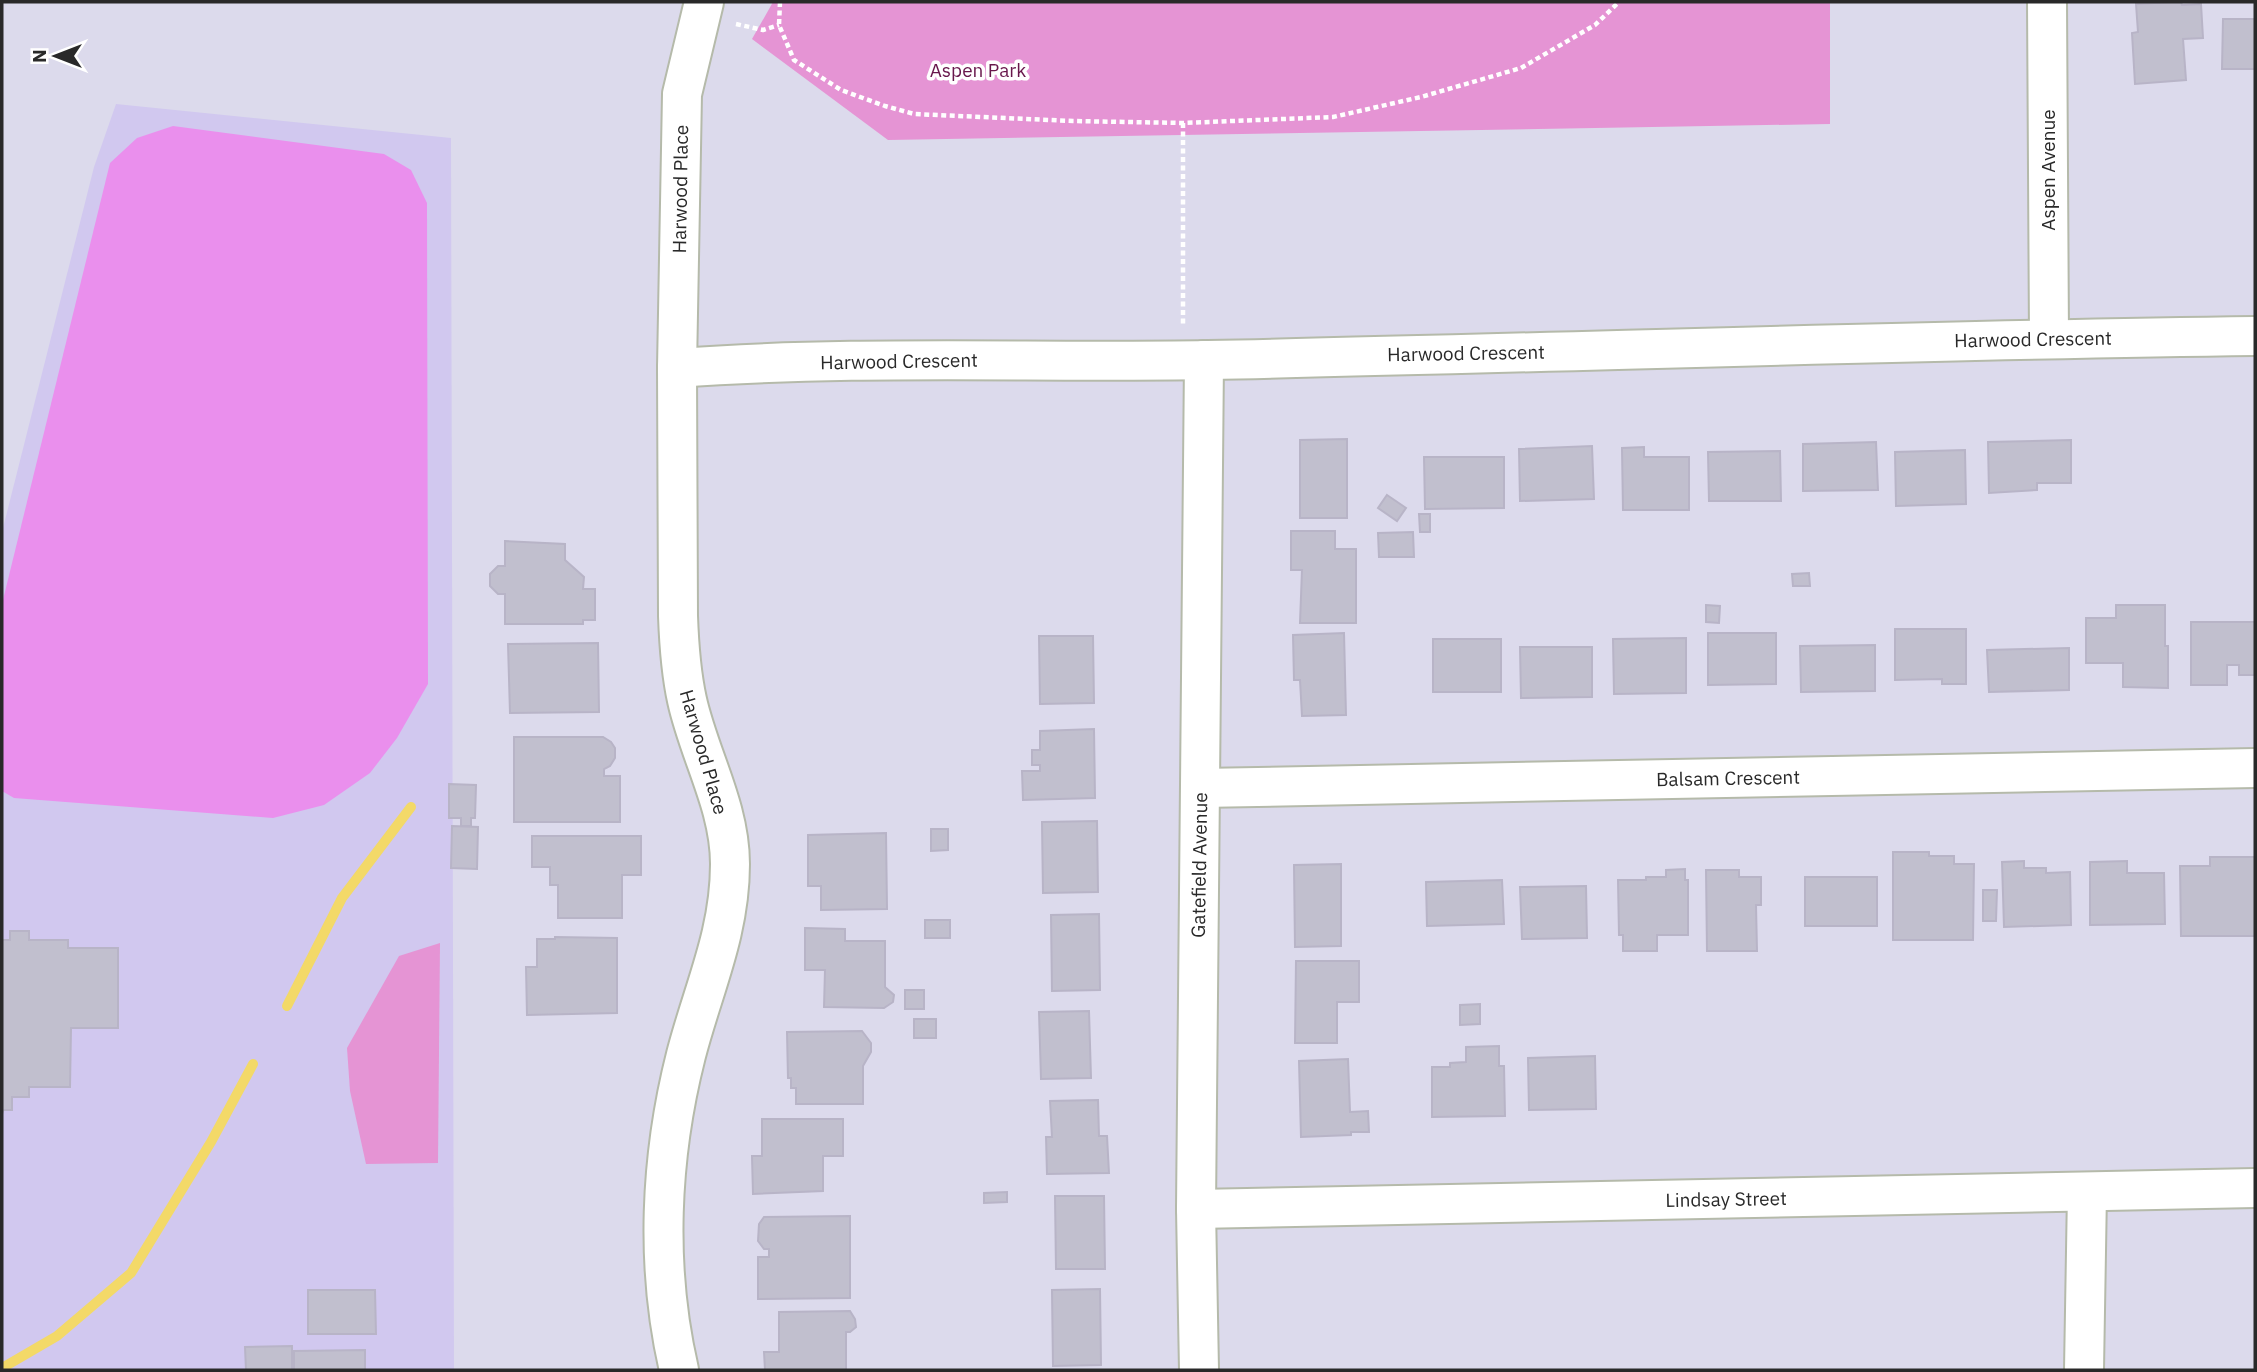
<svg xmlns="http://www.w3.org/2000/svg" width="2257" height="1372" viewBox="0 0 2257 1372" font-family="'IBM Plex Sans',sans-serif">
<rect width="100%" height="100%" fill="#dcdaec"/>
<polygon fill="#d1c8ef" points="116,104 451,138 454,1370 2,1370 2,532 94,167"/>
<g fill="#e594d4">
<polygon points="773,2 1830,2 1830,124 888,140 752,39"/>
<polygon points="440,943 438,1163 366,1164 350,1091 347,1048 399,956"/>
</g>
<polygon fill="#ea8fed" points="173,126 384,154 411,170 427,203 428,684 397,738 370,773 324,805 273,818 14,798 2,791 2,604 110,163 137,138"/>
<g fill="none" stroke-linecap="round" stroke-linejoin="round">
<g stroke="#f3d968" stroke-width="10">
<polyline points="287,1006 342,898 411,807"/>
<polyline points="2,1368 57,1336 131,1273 211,1142 253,1064"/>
</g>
</g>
<g fill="#c1bfce" stroke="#b8b4c7" stroke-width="2">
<polygon points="2172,2 2181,2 2182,5 2201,4 2203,38 2183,39 2186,80 2135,84 2132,33 2138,32 2136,4"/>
<polygon points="2223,19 2255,19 2255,69 2222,69"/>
<polygon points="1347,439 1347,518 1300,518 1300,440"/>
<polygon points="2071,440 2071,483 2037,483 2037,490 1989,493 1988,442"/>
<polygon points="1876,442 1878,490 1803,491 1803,444"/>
<polygon points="1592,446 1594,499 1520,501 1519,449"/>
<polygon points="1644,447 1644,457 1689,457 1689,510 1623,510 1622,448"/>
<polygon points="1965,450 1966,504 1896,506 1895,452"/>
<polygon points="1780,451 1781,501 1709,501 1708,452"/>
<polygon points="1424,457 1504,457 1504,508 1425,509"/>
<polygon points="1387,495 1406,508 1397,521 1378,508"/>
<polygon points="1419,514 1430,514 1430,532 1420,532"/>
<polygon points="1291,531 1335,531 1335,549 1356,549 1356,623 1300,623 1302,570 1291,570"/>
<polygon points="1413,532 1414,557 1379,557 1378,533"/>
<polygon points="505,541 565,544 565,560 584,577 583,589 595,589 595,620 583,620 583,624 505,624 505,594 498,594 490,586 490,574 498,566 505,566"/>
<polygon points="1809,573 1810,586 1793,586 1792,574"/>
<polygon points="1706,605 1720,606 1719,623 1706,622"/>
<polygon points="2116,605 2165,605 2165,646 2168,646 2168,688 2123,687 2123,663 2086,663 2086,618 2116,618"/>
<polygon points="2191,622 2255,622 2255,675 2239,675 2239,665 2227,665 2227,685 2191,685"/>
<polygon points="1895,629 1966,629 1966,684 1942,684 1942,679 1895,680"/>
<polygon points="1344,633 1346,715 1302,716 1300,680 1294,680 1293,635"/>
<polygon points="1708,633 1776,633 1776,684 1708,685"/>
<polygon points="1039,636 1093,636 1094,703 1040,704"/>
<polygon points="1686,638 1686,693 1614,694 1613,639"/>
<rect x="1433" y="639" width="68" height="53"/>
<polygon points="598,643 599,712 510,713 508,644"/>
<polygon points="1875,645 1875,691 1801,692 1800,646"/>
<polygon points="1520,647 1592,647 1592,697 1521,698"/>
<polygon points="2069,648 2069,690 1989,692 1987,650"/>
<polygon points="1094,729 1095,798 1023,800 1022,771 1040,771 1040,765 1032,765 1032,750 1040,750 1040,731"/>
<polygon points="514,737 603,737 611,742 615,748 615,758 610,766 604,769 604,776 620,776 620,822 514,822"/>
<polygon points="449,784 476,785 475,818 471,818 471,826 461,826 461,818 449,818"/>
<polygon points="1097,821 1098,892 1043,893 1042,822"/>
<polygon points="452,826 478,827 477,869 451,868"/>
<polygon points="931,829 948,829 948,850 931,851"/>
<polygon points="886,833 887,909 821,910 821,886 808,886 808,835"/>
<polygon points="532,836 641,836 641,875 622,875 622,918 558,918 558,885 550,885 550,867 532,867"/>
<polygon points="1893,852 1929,852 1929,856 1954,856 1954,864 1974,864 1973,940 1893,940"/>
<polygon points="2210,857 2255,857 2255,936 2181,936 2180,866 2210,866"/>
<polygon points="2024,861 2024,868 2046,868 2046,873 2070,872 2071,925 2004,927 2002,862"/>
<polygon points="2127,861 2127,873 2164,873 2165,924 2090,925 2090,862"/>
<polygon points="1341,864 1341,946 1295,947 1294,865"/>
<polygon points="1685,869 1685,880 1688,880 1688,935 1657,935 1657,951 1623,951 1623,935 1619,935 1618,880 1646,880 1646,877 1666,877 1666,870"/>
<polygon points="1706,870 1739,870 1739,877 1761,877 1761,905 1756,905 1757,951 1707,951"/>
<rect x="1805" y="877" width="72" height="49"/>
<polygon points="1502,880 1504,924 1427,926 1426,882"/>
<polygon points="1586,886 1587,938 1522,939 1520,887"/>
<polygon points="1983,890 1997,890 1996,921 1983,921"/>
<polygon points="1099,914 1100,990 1052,991 1051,915"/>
<rect x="925" y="920" width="25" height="18"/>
<polygon points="805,928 845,929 845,941 885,941 885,987 894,995 893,1002 884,1008 824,1007 825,970 805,970"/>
<polygon points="10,931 29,931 29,940 68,940 68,948 118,948 118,1028 71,1028 70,1087 29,1087 29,1097 12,1097 12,1110 3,1110 2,1114 2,940 10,940"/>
<polygon points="555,937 617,938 617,1013 527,1015 526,967 537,967 537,939 555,939"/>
<polygon points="1296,961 1359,961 1359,1002 1337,1002 1337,1043 1295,1043"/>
<rect x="905" y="990" width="19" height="19"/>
<polygon points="1480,1004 1480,1024 1460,1025 1460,1005"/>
<polygon points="1089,1011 1091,1078 1041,1079 1039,1012"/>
<rect x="914" y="1019" width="22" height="19"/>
<polygon points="862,1031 871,1043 871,1052 863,1066 863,1104 796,1104 796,1088 791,1088 791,1078 788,1078 787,1032"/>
<polygon points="1499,1046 1499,1066 1504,1066 1505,1116 1432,1117 1432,1067 1450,1067 1450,1063 1466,1062 1466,1047"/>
<polygon points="1595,1056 1596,1109 1529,1110 1528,1058"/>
<polygon points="1348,1059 1350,1112 1368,1111 1369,1132 1351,1132 1351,1135 1301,1137 1299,1061"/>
<polygon points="1098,1100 1099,1136 1107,1136 1109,1173 1047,1174 1046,1137 1052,1137 1050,1101"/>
<polygon points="762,1119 843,1119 843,1156 823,1156 823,1191 753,1194 752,1156 762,1156"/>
<polygon points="1007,1192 1007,1202 984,1203 984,1193"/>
<polygon points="1055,1196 1104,1196 1105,1269 1056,1269"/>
<polygon points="850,1216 850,1298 758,1299 758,1257 769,1257 769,1249 764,1249 758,1241 759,1224 764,1217"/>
<polygon points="1100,1289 1101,1365 1053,1366 1052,1290"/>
<polygon points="308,1290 375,1290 376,1334 308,1334"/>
<polygon points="850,1311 855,1319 856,1327 850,1332 846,1332 846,1370 765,1370 764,1352 779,1352 779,1312"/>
<polygon points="292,1346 292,1370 246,1370 245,1347"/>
<polygon points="365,1350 365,1370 294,1370 294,1351"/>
</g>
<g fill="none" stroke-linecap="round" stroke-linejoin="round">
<g stroke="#b5baaa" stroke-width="42">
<g id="minor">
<polyline points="2047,2 2049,338"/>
<path d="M677,368c177,-13 354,-5 531,-8 349,-7 698,-20 1047,-24"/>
<polyline points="1200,788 2255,768"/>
<polyline points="1196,1209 2255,1188"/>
<path d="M679,1370c-24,-103 -19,-213 7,-315 17,-66 44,-121 44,-191 0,-58 -31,-109 -43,-164 -6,-27 -8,-56 -9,-84l-1,-248 5,-274 22,-92"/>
<polyline points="1199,1370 1196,1209 1204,360"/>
<polyline points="2084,1370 2087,1192"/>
</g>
</g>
<g stroke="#fff" stroke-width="4.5" stroke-dasharray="5 3.5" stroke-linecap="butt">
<polyline points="780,2 779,25 794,60 841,90 885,106 914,114 1073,121 1183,123 1333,117 1421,97 1521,68 1595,25 1619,2"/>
<polyline points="736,24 763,30 779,25"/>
<polyline points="1183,123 1183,324"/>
</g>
<use href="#minor" stroke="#fff" stroke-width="38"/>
</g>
<g text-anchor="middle" stroke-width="7" stroke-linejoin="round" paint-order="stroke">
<g font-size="19" fill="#68174c" stroke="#fff">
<text x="978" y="77">Aspen Park</text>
</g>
<g font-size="19" fill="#292929" stroke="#fff">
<text transform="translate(2048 170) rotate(-90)" y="7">Aspen Avenue</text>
<text transform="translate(680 189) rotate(-89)" y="7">Harwood Place</text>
<text transform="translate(2033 339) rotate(-1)" y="7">Harwood Crescent</text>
<text transform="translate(1466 353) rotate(-1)" y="7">Harwood Crescent</text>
<text transform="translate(899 361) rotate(-1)" y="7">Harwood Crescent</text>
<text transform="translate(704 752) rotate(74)" y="7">Harwood Place</text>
<text transform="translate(1728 778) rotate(-1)" y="7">Balsam Crescent</text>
<text transform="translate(1199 865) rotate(-89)" y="7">Gatefield Avenue</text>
<text transform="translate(1726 1199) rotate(-1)" y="7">Lindsay Street</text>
</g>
</g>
<rect width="2257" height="1372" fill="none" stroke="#292929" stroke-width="7"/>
<g transform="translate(56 56) rotate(270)" stroke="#ffffff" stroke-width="5" paint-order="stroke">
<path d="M0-5L12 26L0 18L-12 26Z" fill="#292929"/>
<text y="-10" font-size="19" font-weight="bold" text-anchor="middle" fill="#292929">N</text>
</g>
</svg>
